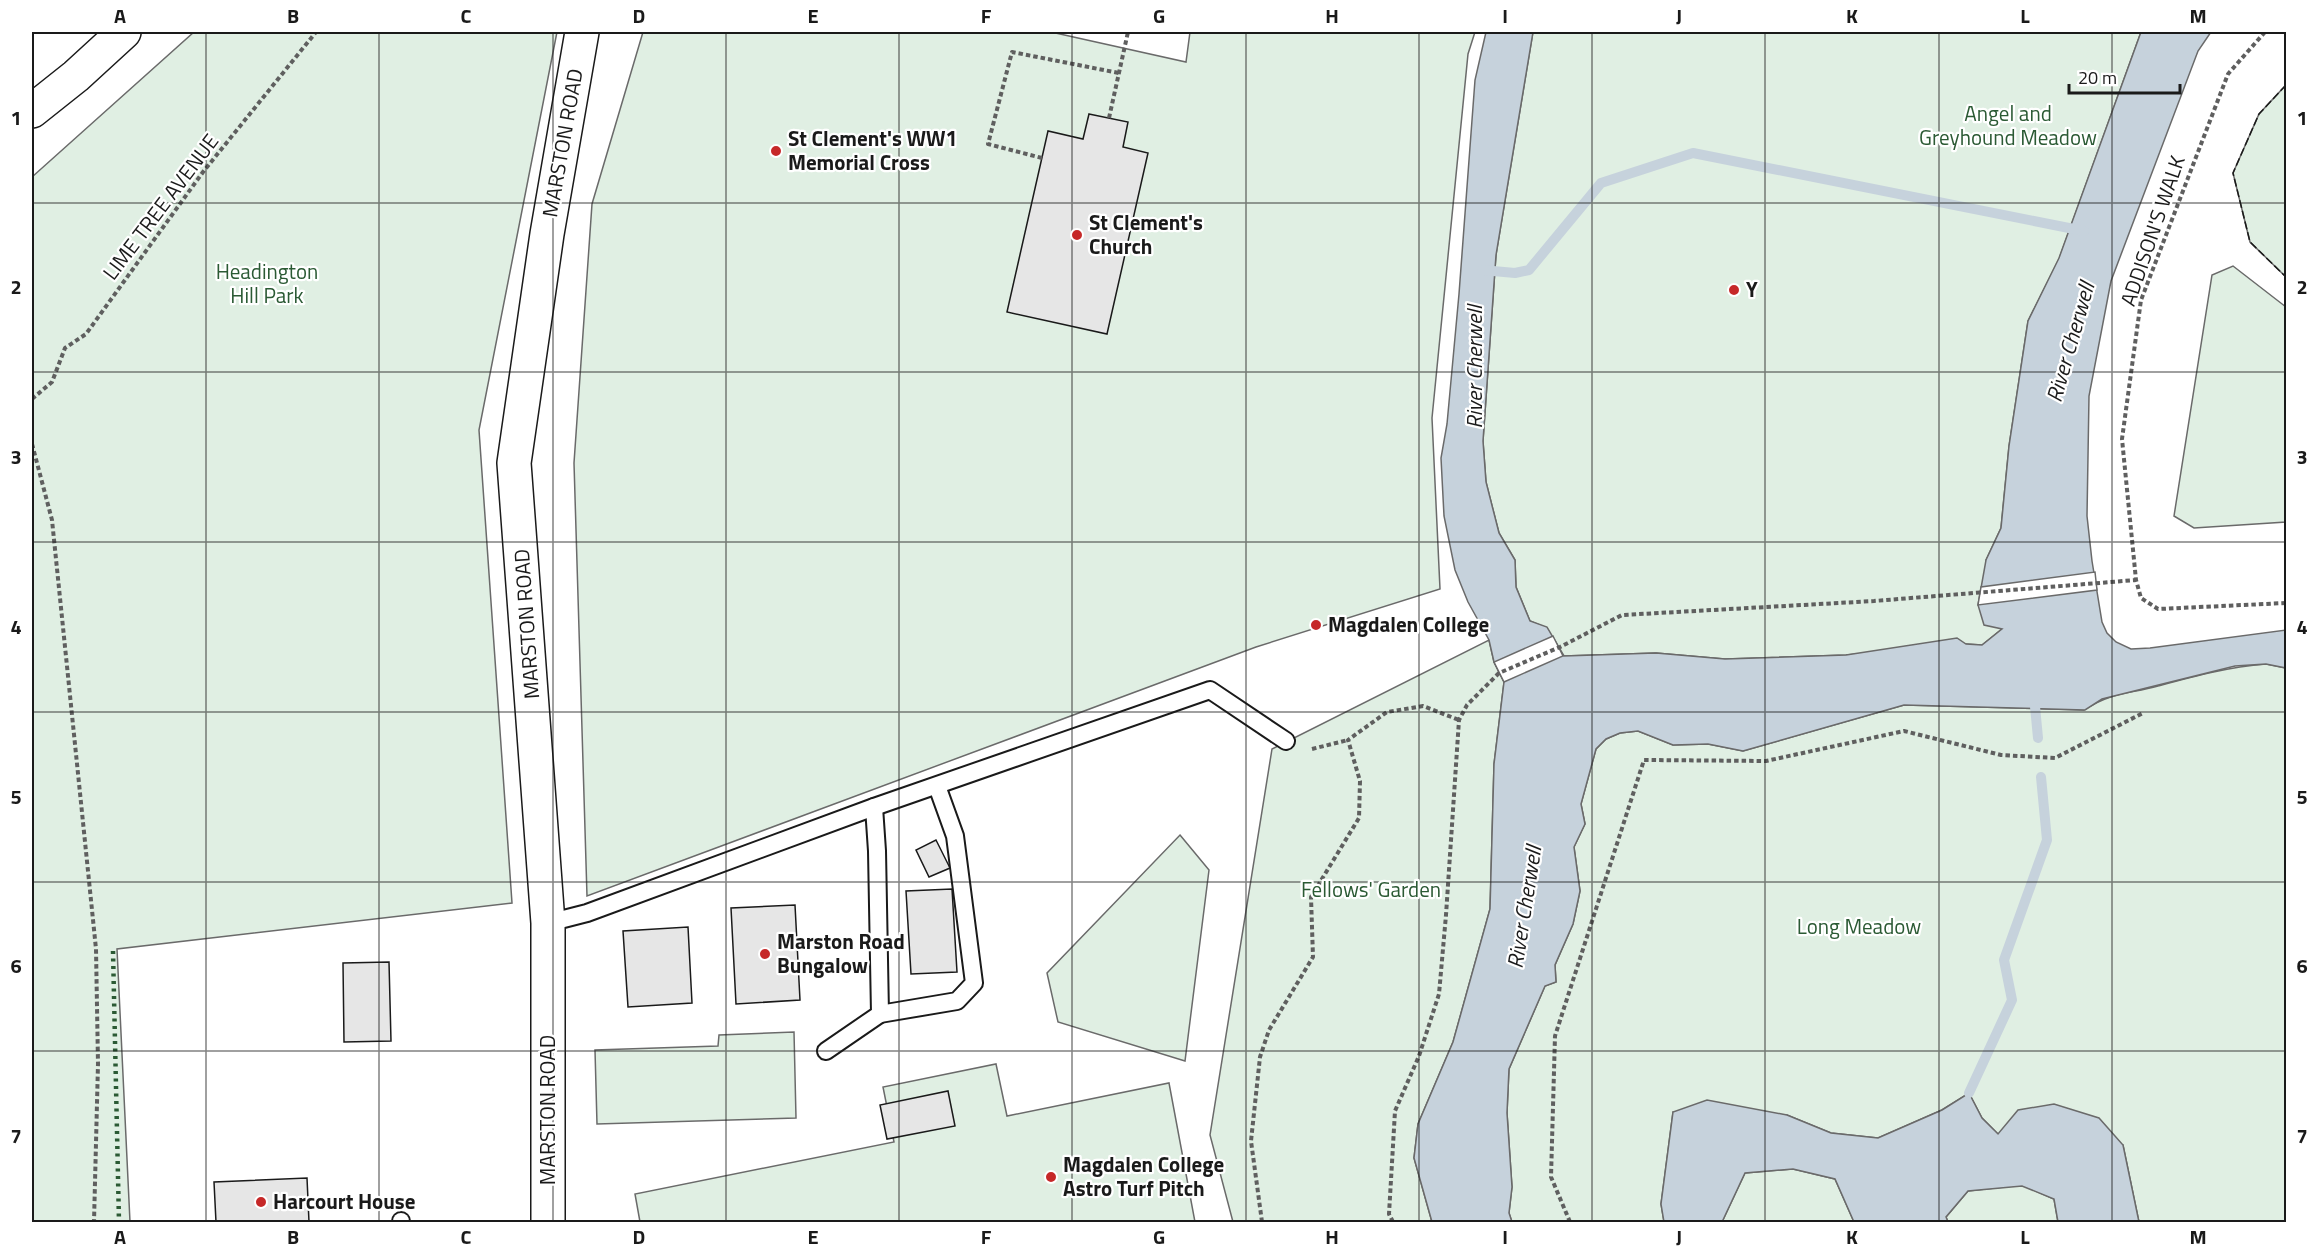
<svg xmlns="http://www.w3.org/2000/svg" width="2318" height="1254" viewBox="0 0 2318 1254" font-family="'Titillium Web',sans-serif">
<rect width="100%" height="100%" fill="#fff"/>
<g fill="#e0efe3" stroke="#6a6a6a" stroke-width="1.5">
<polygon points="194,32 557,32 479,430 512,903 117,949 130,1222 32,1222 32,177"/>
<polygon points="643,32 1051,32 1186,62 1190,32 1475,32 1468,54 1432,418 1440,589 1256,647 587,896 574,463 592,204"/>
<polygon points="1533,32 2141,32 2059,259 2028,321 2009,446 2001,528 1986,560 2003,628 1982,645 1966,644 1846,655 1725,659 1656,653 1563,656 1547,628 1530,621 1516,587 1515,560 1499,533 1486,482 1483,441 1496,255"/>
<polygon points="2286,85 2286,277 2250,242 2233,173 2259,114"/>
<polygon points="2233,266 2286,307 2286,522 2194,528 2174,516 2212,275"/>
<polygon points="1489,640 1494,662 1504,682 1494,764 1490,909 1453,1042 1418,1124 1414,1158 1432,1222 1233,1222 1210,1135 1272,749"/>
<path d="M2266,664l20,4v554h-147l-16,-77 -125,-11 -16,-16 -13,-25 -27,17 -64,28 -47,-5 -44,-18 -114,-3 -12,92 3,18h-152l-3,-9 3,-26 -5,-74 2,-44 36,-83 11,-4 -1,-17 18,-41 7,-33 -6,-44 11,-23 -4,-20 15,-55 10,-10 14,-6 18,-2 35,14 35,-1 35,7 161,-46 180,5c27,-18 45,-16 74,-24 37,-10 70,-19 108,-22z"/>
<polygon points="1180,835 1209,870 1185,1061 1058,1022 1047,973"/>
<polygon points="794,1032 796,1118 597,1124 595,1050 718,1046 719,1035"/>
<polygon points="996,1064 1007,1116 1169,1083 1195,1222 640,1222 635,1194 894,1142 883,1087"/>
<polygon points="1793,1169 1835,1179 1854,1222 1722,1222 1745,1173"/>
<polygon points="2022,1185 2054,1199 2058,1222 1948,1222 1946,1217 1968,1191"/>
</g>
<g fill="#c6d2dc" stroke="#6a6a6a" stroke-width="1.5">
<polygon points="1486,32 1533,32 1496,255 1483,441 1486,482 1499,533 1515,560 1516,587 1530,621 1547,627 1564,656 1656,653 1725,659 1846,655 1957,638 1966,644 1982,645 2002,629 1984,625 1978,605 1986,560 2001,528 2009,446 2028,321 2059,258 2141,32 2211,32 2198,51 2111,281 2089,396 2087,516 2092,561 2102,622 2107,633 2116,642 2131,649 2150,648 2286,630 2286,668 2266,664 2235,666 2102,699 2085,710 1904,705 1743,751 1708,744 1673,745 1638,731 1620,733 1606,739 1596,749 1581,804 1585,824 1574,847 1580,891 1573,924 1555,965 1556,982 1545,986 1509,1069 1507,1113 1512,1187 1509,1213 1512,1222 1432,1222 1414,1158 1418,1124 1453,1042 1490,909 1494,764 1504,682 1494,662 1489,640 1468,602 1455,570 1444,516 1441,458 1447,424 1459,294 1475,80"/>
<polygon points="1969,1093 1982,1118 1998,1134 2018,1110 2054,1104 2099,1118 2123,1145 2139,1222 2058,1222 2054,1199 2022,1186 1968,1191 1946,1217 1948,1222 1854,1222 1835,1179 1793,1169 1745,1173 1722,1222 1664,1222 1661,1204 1673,1112 1707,1100 1787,1115 1831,1133 1878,1138 1942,1110"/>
</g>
<g fill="#fff" stroke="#6a6a6a" stroke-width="1.5">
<polygon points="2095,572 2097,590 1978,605 1981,587"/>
<polygon points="1553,636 1563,656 1504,682 1494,662"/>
</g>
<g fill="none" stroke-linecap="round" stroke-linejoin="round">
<g stroke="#c6d2dc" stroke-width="10">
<polyline points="1482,270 1515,273 1529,270 1601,183 1693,153 2084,231"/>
<polyline points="2034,696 2038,738"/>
<polyline points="1969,1093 2012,1000 2004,960 2047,840 2041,777"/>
</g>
</g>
<g fill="#e6e6e6" stroke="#1a1a1a" stroke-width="1.5">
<polygon points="1089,114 1128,122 1123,147 1148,153 1107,334 1007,312 1048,131 1083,139"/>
<polygon points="936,840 950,868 929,877 916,850"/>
<polygon points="952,889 957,972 911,974 906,891"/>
<polygon points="795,905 800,1000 736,1004 731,908"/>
<polygon points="688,927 692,1003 628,1007 623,931"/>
<polygon points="389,962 391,1041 344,1042 343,963"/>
<polygon points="948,1091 955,1126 887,1139 880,1105"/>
<polygon points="307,1178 309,1222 216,1222 214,1182"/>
</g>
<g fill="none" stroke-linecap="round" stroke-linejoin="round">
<g stroke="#1a1a1a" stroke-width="20">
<g id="service">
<polyline points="548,923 587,913 874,807 1210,690 1286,741"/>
<polyline points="880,1014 957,1001 974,983 955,836 937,786"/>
<polyline points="826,1051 880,1014 877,851 874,807"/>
<polyline points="401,1221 401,1222"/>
</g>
</g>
<g stroke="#1a1a1a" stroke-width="36">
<polyline id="secondary" points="548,1222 548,923 514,463 547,234 582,32"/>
</g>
<g stroke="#1a1a1a" stroke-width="36">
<polyline id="primary" points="32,111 76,76 124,32"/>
</g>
<g stroke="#5f5f5f" stroke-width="4" stroke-dasharray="4.5 3" stroke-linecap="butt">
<polyline points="2265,32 2228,74 2141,300 2122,439 2136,580 2141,598 2158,609 2286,603"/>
<polyline points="1109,118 1128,32 1125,32"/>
<polyline points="1042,158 988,144 1012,52 1119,73"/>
<polyline points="32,399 52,382 65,348 86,334 203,172 316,32"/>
<polyline points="32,444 52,520 96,949 98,1064 94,1222"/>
<polyline points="1312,749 1348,740"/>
<polyline points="1262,1222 1251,1141 1260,1057 1269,1030 1313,957 1311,897 1359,818 1360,781 1348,740 1387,712 1423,706 1459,720"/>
<polyline points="1393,1222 1389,1214 1395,1111 1419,1056 1439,994 1446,915 1459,720 1467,705 1499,673 1560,647 1622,615 1874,601 2136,580"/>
<polyline points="1570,1222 1551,1177 1555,1036 1644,760 1766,761 1904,731 2001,755 2055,758 2143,713"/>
</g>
<use href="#service" stroke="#fff" stroke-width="16"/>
<use href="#secondary" stroke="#fff" stroke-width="33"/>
<use href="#primary" stroke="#fff" stroke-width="33"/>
<polyline stroke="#2b5a34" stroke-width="4.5" stroke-dasharray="3 4.5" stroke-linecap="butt" points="113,951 119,1222"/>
<polyline stroke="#1a1a1a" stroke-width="1.5" stroke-dasharray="8 3" stroke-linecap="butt" points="2286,85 2259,114 2233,173 2250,242 2286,277"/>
</g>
<path fill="none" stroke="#1a1a1a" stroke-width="1.5" stroke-opacity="0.55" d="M206,32v1190M379,32v1190M553,32v1190M726,32v1190M899,32v1190M1072,32v1190M1246,32v1190M1419,32v1190M1592,32v1190M1765,32v1190M1939,32v1190M2112,32v1190M32,203h2254M32,372h2254M32,542h2254M32,712h2254M32,882h2254M32,1051h2254"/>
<g fill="#c62828" stroke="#fff" stroke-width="2">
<circle cx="776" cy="151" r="6"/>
<circle cx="1077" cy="235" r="6"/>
<circle cx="1734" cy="290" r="6"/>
<circle cx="1316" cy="625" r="6"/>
<circle cx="765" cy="954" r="6"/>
<circle cx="1051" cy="1177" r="6"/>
<circle cx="261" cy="1202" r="6"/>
</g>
<g text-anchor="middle" stroke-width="4.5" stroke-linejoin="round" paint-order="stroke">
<g font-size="21" fill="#2b5a34" stroke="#fff">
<text x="2008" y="121">Angel and<tspan x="2008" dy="24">Greyhound Meadow</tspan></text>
<text x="267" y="279">Headington<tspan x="267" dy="24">Hill Park</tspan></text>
<text x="1371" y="897">Fellows' Garden</text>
<text x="1859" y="934">Long Meadow</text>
</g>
<g font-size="21" font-weight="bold" fill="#1a1a1a" stroke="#fff" text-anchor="start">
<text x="788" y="146">St Clement's WW1<tspan x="788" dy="24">Memorial Cross</tspan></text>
<text x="1089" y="230">St Clement's<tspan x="1089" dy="24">Church</tspan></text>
<text x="1746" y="297">Y</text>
<text x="1328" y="632">Magdalen College</text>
<text x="777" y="949">Marston Road<tspan x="777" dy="24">Bungalow</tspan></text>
<text x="1063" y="1172">Magdalen College<tspan x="1063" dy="24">Astro Turf Pitch</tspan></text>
<text x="273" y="1209">Harcourt House</text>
</g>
<g font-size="21" fill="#1a1a1a" stroke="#fff">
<text transform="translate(563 143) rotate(-80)" y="7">MARSTON ROAD</text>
<text transform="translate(161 207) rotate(-53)" y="7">LIME TREE AVENUE</text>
<text transform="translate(2153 231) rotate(-71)" y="7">ADDISON'S WALK</text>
<text transform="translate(527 624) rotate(-94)" y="7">MARSTON ROAD</text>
<text transform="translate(548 1110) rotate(-90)" y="7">MARSTON ROAD</text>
</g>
<g font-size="22" font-style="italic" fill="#1a1a1a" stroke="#fff">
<text transform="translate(2070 342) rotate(-74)" y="8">River Cherwell</text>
<text transform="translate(1474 367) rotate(-90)" y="8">River Cherwell</text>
<text transform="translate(1524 907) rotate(-81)" y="8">River Cherwell</text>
</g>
</g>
<rect width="2318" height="1254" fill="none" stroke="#ffffff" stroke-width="66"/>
<path d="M2069 84v9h111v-9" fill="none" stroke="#1a1a1a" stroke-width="3"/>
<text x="2078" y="84" font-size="18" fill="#1a1a1a" stroke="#ffffff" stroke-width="4.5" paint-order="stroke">20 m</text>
<rect x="33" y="33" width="2252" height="1188" fill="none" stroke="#1a1a1a" stroke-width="2"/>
<g font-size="20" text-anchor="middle" font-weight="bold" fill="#1a1a1a">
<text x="120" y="23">A</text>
<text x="293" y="23">B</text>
<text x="466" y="23">C</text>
<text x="639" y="23">D</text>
<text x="813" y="23">E</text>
<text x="986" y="23">F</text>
<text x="1159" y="23">G</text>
<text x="1332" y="23">H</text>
<text x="1505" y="23">I</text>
<text x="1679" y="23">J</text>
<text x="1852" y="23">K</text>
<text x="2025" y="23">L</text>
<text x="2198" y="23">M</text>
<text x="16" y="125">1</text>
<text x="2302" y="125">1</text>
<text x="16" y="294">2</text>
<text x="2302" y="294">2</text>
<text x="16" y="464">3</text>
<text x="2302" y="464">3</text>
<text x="16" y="634">4</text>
<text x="2302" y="634">4</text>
<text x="16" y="804">5</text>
<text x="2302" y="804">5</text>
<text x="16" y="973">6</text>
<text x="2302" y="973">6</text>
<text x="16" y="1143">7</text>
<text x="2302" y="1143">7</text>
<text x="120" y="1244">A</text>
<text x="293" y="1244">B</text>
<text x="466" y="1244">C</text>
<text x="639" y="1244">D</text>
<text x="813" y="1244">E</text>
<text x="986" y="1244">F</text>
<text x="1159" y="1244">G</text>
<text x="1332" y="1244">H</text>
<text x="1505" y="1244">I</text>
<text x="1679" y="1244">J</text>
<text x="1852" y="1244">K</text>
<text x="2025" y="1244">L</text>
<text x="2198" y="1244">M</text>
</g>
</svg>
